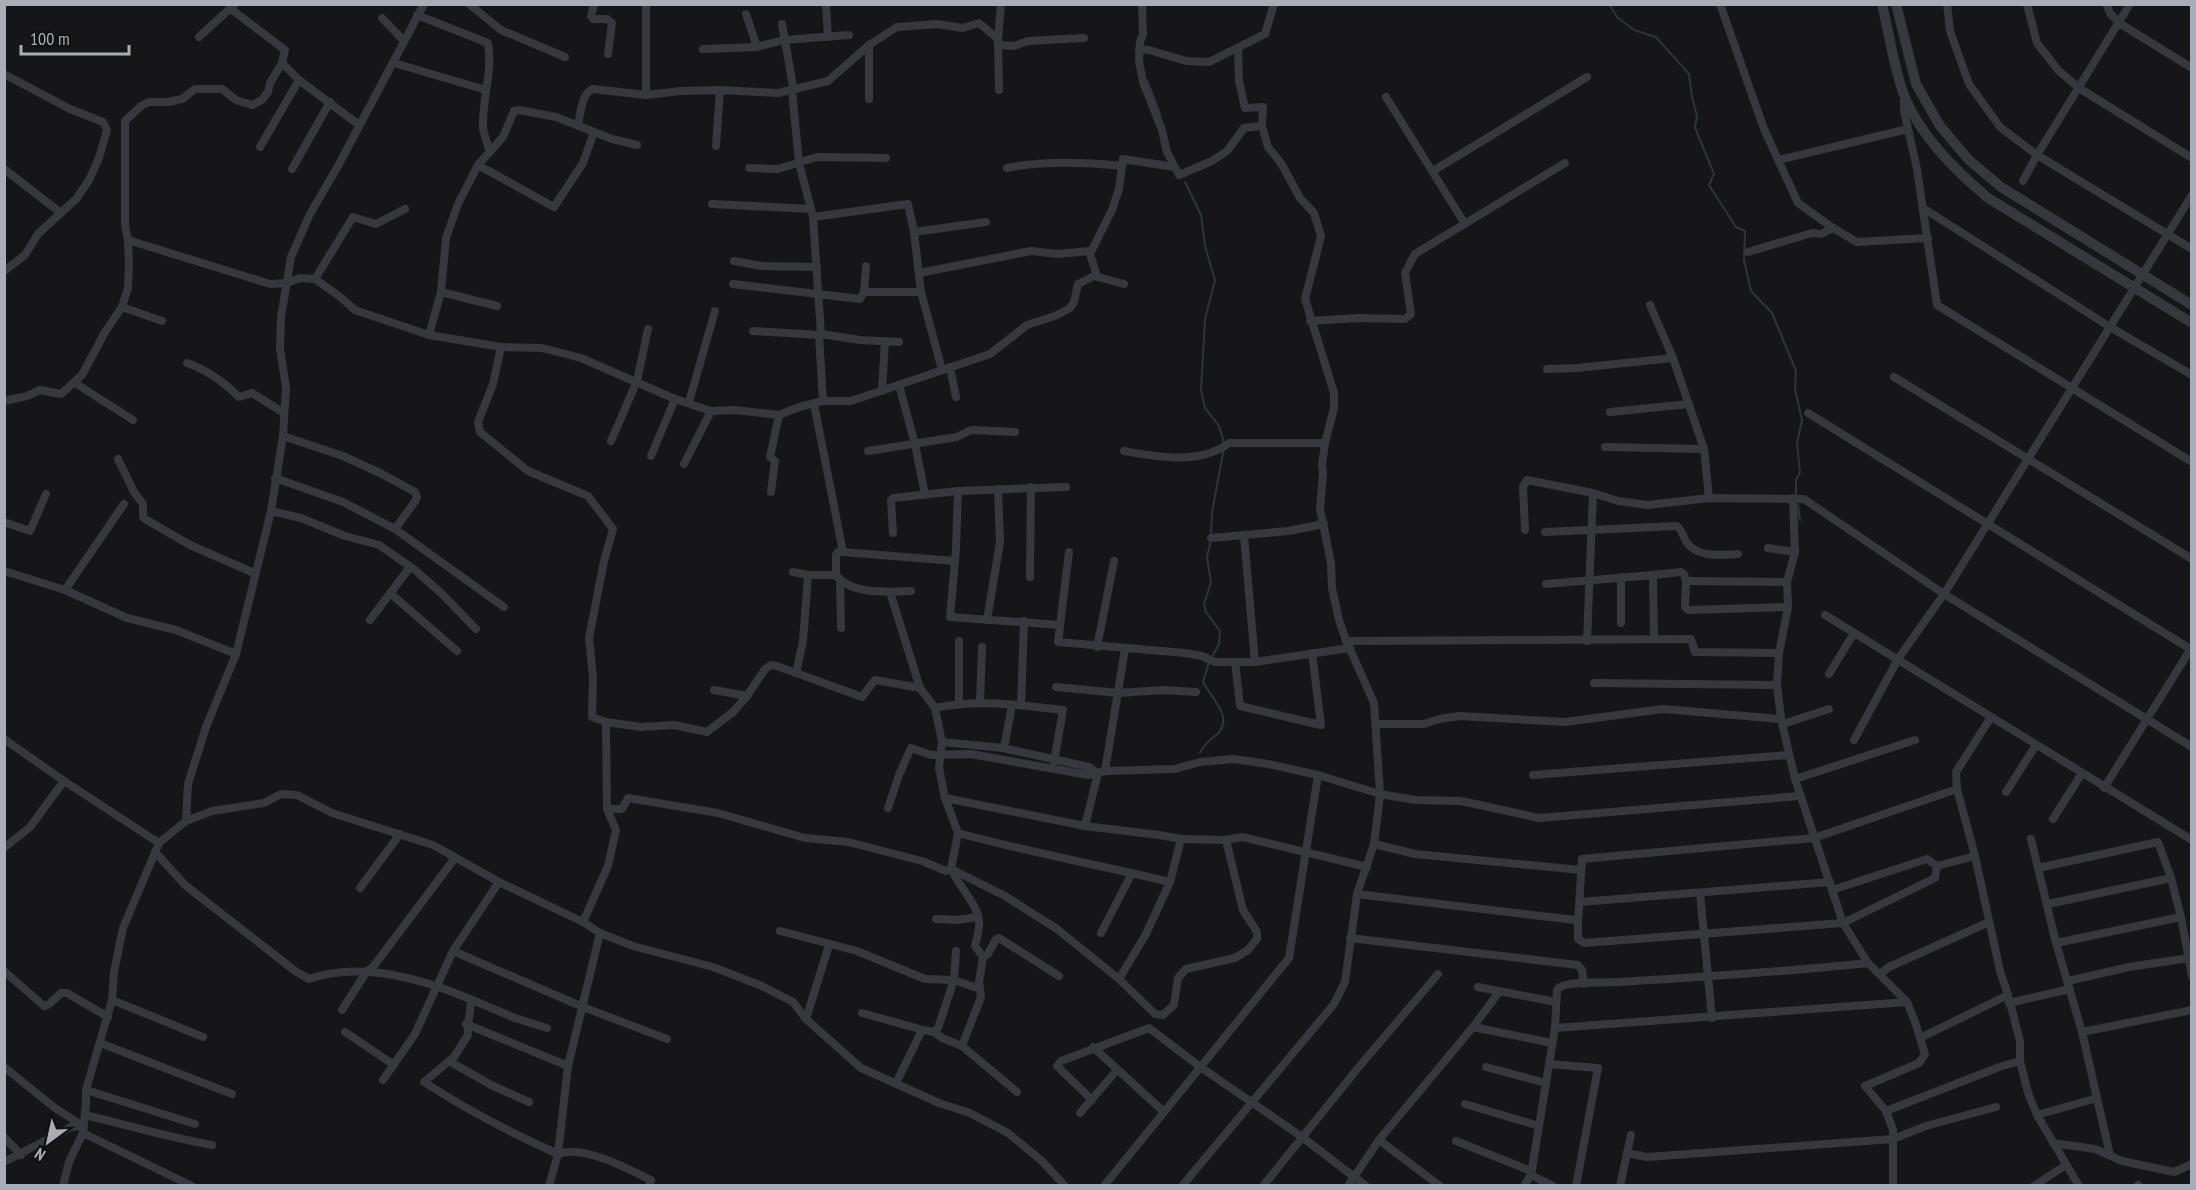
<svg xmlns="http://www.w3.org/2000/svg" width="2196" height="1190" viewBox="0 0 2196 1190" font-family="'PT Sans Narrow',sans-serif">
<rect width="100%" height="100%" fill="#161618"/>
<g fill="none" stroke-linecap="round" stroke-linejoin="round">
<g stroke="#2c353c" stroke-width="2">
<polyline points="1609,4 1617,17 1634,30 1656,37 1689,74 1692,97 1697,116 1695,128 1714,174 1709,185 1736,227 1745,231 1744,260 1751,291 1772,313 1796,371 1795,389 1802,420 1797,443 1800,472 1796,480 1796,497"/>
<polyline points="1147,80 1160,114"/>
<polyline points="1185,182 1201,215 1205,246 1215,280 1205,319 1201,390 1205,408 1219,426 1224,443"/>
<polyline points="1798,505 1800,520"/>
<polyline points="1211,534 1212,512 1224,448"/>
<polyline points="1211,540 1207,557 1211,582 1204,604 1206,612 1220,631 1219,644 1212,657"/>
<path d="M1200,753c3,-8 9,-12 15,-17 21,-17 -3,-37 -12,-54l6,-20"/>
</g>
<g stroke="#37383d" stroke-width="8">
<polyline points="469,4 501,30 565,57"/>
<polyline points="594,4 591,16 593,19 607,19 612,23 608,54"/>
<polyline points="646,4 646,95"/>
<polyline points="1142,4 1143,34 1140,42 1139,61 1143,82 1162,130 1167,152 1179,175 1212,161 1227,151 1244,128 1262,126"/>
<polyline points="1720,4 1764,129 1798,203 1833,228 1857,242 1928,238"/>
<polyline points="1947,4 1950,31 1969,84 2000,127 2037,155 2192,249"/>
<polyline points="2027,4 2037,43 2058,70 2079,88 2192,158"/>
<polyline points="2106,4 2110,13 2119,23 2192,68"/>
<polyline points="826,5 828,37"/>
<polyline points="746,14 757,47"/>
<path d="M417,15l71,28c5,30 -6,55 -5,85 0,5 5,15 6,22"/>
<polyline points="382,18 404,41"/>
<polyline points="782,24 793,86 792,90 799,163 813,217 821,334 819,335 823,401"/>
<polyline points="199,37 235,4"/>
<polyline points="869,45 869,99"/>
<polyline points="998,45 1014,46 1028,41 1084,38"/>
<polyline points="703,49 757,47 784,40 849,35"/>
<polyline points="1139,49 1149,50 1186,61 1209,62 1265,34 1274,4"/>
<polyline points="282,63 299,80 359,125"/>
<polyline points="394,63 486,90"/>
<polyline points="4,74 70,109 103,122 107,130 99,158 89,180 77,198 38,234 25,255 4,271"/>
<polyline points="999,90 998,39 1001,4"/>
<polyline points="1386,97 1465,224"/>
<polyline points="1904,98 1904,111 1917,169 1937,305 2192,462"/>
<path d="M578,124c3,-11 3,-30 15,-35l53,6 35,-4 39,-1 58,3 50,-12 41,-36 28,-18 40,-3 26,4 16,-5 19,16"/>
<polyline points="716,146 720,90"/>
<polyline points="260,147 299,80"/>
<polyline points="1778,160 1908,129"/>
<polyline points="478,165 554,207 583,163 594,132"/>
<polyline points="749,168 778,169 817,157 886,158"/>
<path d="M1007,168c37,-8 77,-6 115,-2"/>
<polyline points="4,169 61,213"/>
<polyline points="292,169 330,102"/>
<polyline points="1433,171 1587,77"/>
<polyline points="2023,181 2037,155 2130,4"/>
<polyline points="712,204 811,209"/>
<polyline points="1923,208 2110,327 2192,375"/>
<polyline points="813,217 908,204 914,232 921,292 942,370"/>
<polyline points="914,232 986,222"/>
<polyline points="128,240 270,284 287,283 300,278 315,279 339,296 355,310 429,335 501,347 542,348 581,358 675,399 711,411 734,410 779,415 799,407 823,401 851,401 990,354 1027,325 1055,316 1070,308 1074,302 1078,284 1094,276 1124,284"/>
<polyline points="1748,252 1812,233 1821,234 1833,228"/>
<polyline points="734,261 761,266 817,267"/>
<polyline points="919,273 1031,251 1058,254 1090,251"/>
<polyline points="1097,276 1090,254 1112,210 1119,189 1123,159 1174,167"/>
<polyline points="315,279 353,217 376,224 405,209"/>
<polyline points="733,284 860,299 864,292 921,292"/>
<polyline points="441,292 497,306"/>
<polyline points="864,292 866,266"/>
<polyline points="1650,305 1673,358 1704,449 1709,498"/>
<polyline points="122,307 162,321"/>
<polyline points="1310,321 1359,318 1405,319 1411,314 1405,273 1415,254 1565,163"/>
<polyline points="753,331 819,335"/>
<polyline points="821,334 860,340 899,342"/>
<polyline points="429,335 441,292 446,238 458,204 478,165 503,137 514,111 519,110 556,117 612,139 637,145"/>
<polyline points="501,347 493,384 478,422 480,432 528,471 588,496 613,529 604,561 589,638 593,677 592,717 606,722 641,727 674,725 707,732 733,712 747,696 765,669 771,665 777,666 862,697 875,680 920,688"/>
<path d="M187,363c20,7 37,19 52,34l13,-4 32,20"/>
<polyline points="950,367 956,397"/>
<polyline points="1547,369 1577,368 1673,358"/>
<polyline points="1894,377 2192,559"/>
<polyline points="75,383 133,420"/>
<polyline points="899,385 915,444 925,495"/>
<polyline points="882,391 885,341"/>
<polyline points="4,401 27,396 40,390 61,394 82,375 105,332 122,307 128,288 129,264 128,240 125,225 125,121 141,106 149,102 168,102 182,99 195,89 222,89 236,100 252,105 262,100 268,92 270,83 282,63 285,50 231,9"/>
<polyline points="689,402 715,311"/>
<polyline points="814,404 843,552"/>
<polyline points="1610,412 1689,404"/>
<polyline points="1808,413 2192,650"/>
<polyline points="283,436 343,456 380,473 415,492 417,497 416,500 395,529"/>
<polyline points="611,441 637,381 648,329"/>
<polyline points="1605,447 1704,449"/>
<polyline points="868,451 957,437 971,430 1015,432"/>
<path d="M1124,451c34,6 76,14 105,-8h96"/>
<polyline points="651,456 675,399"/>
<polyline points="118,459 134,492 143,504 143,517 145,519 190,545 254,573"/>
<polyline points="684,464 711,411"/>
<polyline points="275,478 343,502 395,529 504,607"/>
<polyline points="958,491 956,549 950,617 1060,625"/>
<polyline points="771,492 775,461 770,457 779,415"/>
<polyline points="1793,498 1795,552 1787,582 1788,607 1779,653 1777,685 1781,719 1795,779 1843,923 1868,963 1907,1002 1915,1022 1925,1054 1919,1063 1865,1086 1886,1111 1893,1130 1893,1186"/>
<polyline points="271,511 301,518 345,536 379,545 415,570 441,593 476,629"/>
<polyline points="4,522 30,531 46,494"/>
<polyline points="1525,530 1523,487 1527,480 1593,493 1618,501 1648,505 1709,498 1804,499 1944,594 2192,747"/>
<path d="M1545,532l132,-6c5,4 6,11 10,17 12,15 34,12 51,11"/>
<polyline points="893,533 891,500 893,498 958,491 1066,487"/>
<polyline points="1244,536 1255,662"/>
<polyline points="1211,538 1288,531 1324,524"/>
<polyline points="1768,548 1795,552"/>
<polyline points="1069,552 1058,642 1185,653 1202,656 1215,662 1255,662 1350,648"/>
<polyline points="4,571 65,590 127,618 176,630 236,654"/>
<polyline points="793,572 808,575 836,575"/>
<polyline points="1653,575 1681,572 1684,574 1686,581 1685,607 1688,610 1788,607"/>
<polyline points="1030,577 1031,487"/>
<polyline points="1621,577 1621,623"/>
<polyline points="840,581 841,628"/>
<polyline points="1686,581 1787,582"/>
<polyline points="1546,584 1653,575 1654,639"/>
<polyline points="65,590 124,504"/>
<path d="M911,591c-23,1 -60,4 -75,-16v-20l2,-3h5l112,9"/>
<polyline points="890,592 920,688 935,708 942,742 939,768 945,798"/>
<polyline points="390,593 457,651"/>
<polyline points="1825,615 2192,840"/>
<polyline points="370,620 410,567"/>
<polyline points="987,620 1000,542 998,489"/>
<polyline points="1346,641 1691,639 1695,652 1779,653"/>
<polyline points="1587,641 1593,493"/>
<polyline points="1097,647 1114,561"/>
<polyline points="1235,662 1240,706 1321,725 1312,653"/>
<polyline points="796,673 803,641 808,575"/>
<polyline points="1829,674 1854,633"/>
<polyline points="1594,683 1777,685"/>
<polyline points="1056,687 1118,693 1163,690 1196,692"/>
<polyline points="714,690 747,696"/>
<polyline points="959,702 959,641"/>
<polyline points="980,703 982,647"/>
<polyline points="1021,705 1024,621"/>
<path d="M935,708c42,-9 86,-3 128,2l-9,52"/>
<polyline points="1991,717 1956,772 1957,789 1975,856 2000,971 2008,995 2020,1041 2020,1061 2028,1093 2037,1115 2079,1186"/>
<polyline points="1376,724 1424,724 1439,719 1460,716 1565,722 1663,709 1781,719"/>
<polyline points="1783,724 1829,709"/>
<polyline points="4,739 64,781 159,843"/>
<polyline points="1854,740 1898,659 1944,594 2192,195"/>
<polyline points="942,742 1003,748 1089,767 1098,773 1085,826"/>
<polyline points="1004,748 1012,705"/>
<polyline points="1105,771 1125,649"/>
<polyline points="1533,775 1789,755"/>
<polyline points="1795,779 1915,740"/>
<polyline points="2104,788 2192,647"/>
<polyline points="2006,792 2036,745"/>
<polyline points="888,808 899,775 911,748 931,755 971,754 1088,775 1105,771 1175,769 1200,762 1234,759 1268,764 1318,775 1380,794 1415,800 1461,801 1539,818 1800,796"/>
<path d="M607,809h15l6,-11 90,15 87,25 43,4 74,19 24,10 5,-2c7,16 27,36 28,52 1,8 -2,17 -4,25l8,11 -4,25 2,15 -19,49"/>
<polyline points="2053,819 2082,773"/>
<polyline points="186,821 188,784 206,727 236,654 271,511 283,436 286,388 280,349 281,317 291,257 310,214 338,166 424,4"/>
<path d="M958,833c70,19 141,32 212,49"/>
<polyline points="1181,839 1170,882 1146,934 1119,979 1057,929 1005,896 951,869 958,833 945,798 1085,826 1159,835 1181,839 1226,840 1242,837 1367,867"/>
<polyline points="2031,839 2056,943 2082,1032 2110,1155"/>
<polyline points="1374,844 1415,854 1581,870"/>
<polyline points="4,848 30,827 64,781"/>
<path d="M155,852l30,33 110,86 14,8c51,-18 114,0 161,20 3,10 -4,22 -2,36l-14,22 -30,25c43,28 87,51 134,72 24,-10 70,15 93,26l-2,6"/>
<polyline points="2038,868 2158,842 2171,878 2181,917 2192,976"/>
<polyline points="360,888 400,834"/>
<polyline points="1832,890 1927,859 1937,866 1975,856"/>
<polyline points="1700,893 1712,1018"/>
<polyline points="1357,894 1575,920 1578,922 1578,939 1584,943 1843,923 1935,878 1937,866"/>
<polyline points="1580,902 1830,882"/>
<polyline points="2048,904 2171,878"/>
<polyline points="936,919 957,920 978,917"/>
<polyline points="583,922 608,866 616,830 607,809 606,722"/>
<polyline points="1578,922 1582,859 1814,838 1957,789"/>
<polyline points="780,931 857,951 925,979 954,980 980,989"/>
<polyline points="1101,933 1132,873"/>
<polyline points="1350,938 1578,965 1582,970 1584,984"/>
<polyline points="2056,943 2181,917"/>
<polyline points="453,951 583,1007 667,1039"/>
<polyline points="983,957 988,954 996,939 999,938 1059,976"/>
<polyline points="4,971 44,1006 48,1005 61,993 67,993 108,1017"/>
<polyline points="1880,974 1889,967 1989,922"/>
<polyline points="1119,979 1155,1014 1163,1015 1174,1005 1178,978 1186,969 1235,958 1248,950 1257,939 1257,932 1243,910 1226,840"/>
<polyline points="2068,981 2129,967 2189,958"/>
<polyline points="1478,987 1556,1002"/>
<polyline points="470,999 515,1018 547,1028"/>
<polyline points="112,1000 203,1037"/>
<polyline points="2009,1003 2070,989"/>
<polyline points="342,1010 367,971 373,967 455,858"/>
<polyline points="862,1013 923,1030"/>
<polyline points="806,1019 829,945"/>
<polyline points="466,1024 568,1066"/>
<polyline points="1473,1027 1552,1043"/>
<polyline points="1555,1028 1907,1002"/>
<polyline points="345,1032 394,1065"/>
<polyline points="934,1032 942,1038 962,1046 1017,1092"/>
<polyline points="2082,1032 2192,1010"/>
<polyline points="1920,1038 2008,995"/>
<polyline points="100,1043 232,1094"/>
<polyline points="1093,1047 1164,1112"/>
<polyline points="449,1061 491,1085 529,1102"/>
<polyline points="1549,1064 1598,1068 1576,1186"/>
<polyline points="4,1067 55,1108 83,1126"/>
<polyline points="1486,1067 1546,1083"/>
<polyline points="383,1080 415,1034 453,951 499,882"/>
<polyline points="896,1083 921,1032 923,1030 934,1032 938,1028 954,980 956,951"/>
<polyline points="86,1090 195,1124"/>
<polyline points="1092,1100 1057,1066 1061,1061 1149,1028 1199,1066 1302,1137 1366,1186"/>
<polyline points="1465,1104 1539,1126"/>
<polyline points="1886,1111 2002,1066 2020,1061"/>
<polyline points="1080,1113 1117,1070"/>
<path d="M85,1115c43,10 84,23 127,30"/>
<polyline points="2037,1115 2097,1098"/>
<polyline points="83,1133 192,1186"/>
<polyline points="4,1137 21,1155"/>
<polyline points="1379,1140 1440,1186"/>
<polyline points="1456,1141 1531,1171"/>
<polyline points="2053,1143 2095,1149 2122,1161 2174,1172 2192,1164"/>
<polyline points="1627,1153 1647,1157 1893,1139 1926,1126 1996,1107"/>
<polyline points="4,1162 71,1127 83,1126"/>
<polyline points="1531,1175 1553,1186"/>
<polyline points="63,1186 69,1162 83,1133 86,1103 86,1090 112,1000 114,972 123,928 159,843 186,821 212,811 264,803 281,794 297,795 332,813 433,845 499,882 583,922 600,933 633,946 713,967 762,986 793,1002 806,1019 861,1068 939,1103 970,1113 1008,1133 1042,1161 1065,1186"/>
<polyline points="549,1186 558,1154 568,1066 600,933"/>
<polyline points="1104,1186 1289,958 1318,775"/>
<polyline points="1182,1186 1334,1004 1345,982 1357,894 1374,844 1380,794 1374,703 1346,640 1339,620 1332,588 1331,563 1320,509 1323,474 1322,465 1325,443 1334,408 1334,393 1305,299 1321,236 1314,213 1300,198 1281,163 1268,147 1262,126 1263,107 1245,108 1239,81 1238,48"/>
<polyline points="1263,1186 1358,1068 1438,974"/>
<polyline points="1348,1186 1379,1140 1473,1027 1499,992"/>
<path d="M1524,1186l7,-11 24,-147 2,-38c6,-10 49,-7 62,-8 83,-5 166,-10 249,-19"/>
<polyline points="1620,1186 1631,1135"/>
<polyline points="2034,1186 2066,1165"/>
<polyline points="2137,1186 2138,1185"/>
</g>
<g stroke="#37383d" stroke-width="10">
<path d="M1882,4c7,29 12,64 22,91 16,41 51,75 84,103l204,125"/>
<polyline points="1896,4 1916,84 1940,126 1969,160 2001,187 2192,305"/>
</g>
</g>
<rect width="2196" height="1190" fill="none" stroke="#a8adb8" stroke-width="12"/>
<g transform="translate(48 1142) rotate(213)" stroke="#111113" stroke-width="4.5" paint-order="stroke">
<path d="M0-4.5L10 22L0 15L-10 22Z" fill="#a8adb8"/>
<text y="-9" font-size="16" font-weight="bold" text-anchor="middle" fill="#a8adb8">N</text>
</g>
<path d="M21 45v9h108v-9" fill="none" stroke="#a8adb8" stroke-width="3"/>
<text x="30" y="45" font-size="18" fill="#a8adb8" stroke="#111113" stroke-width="4.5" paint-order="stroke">100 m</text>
</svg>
